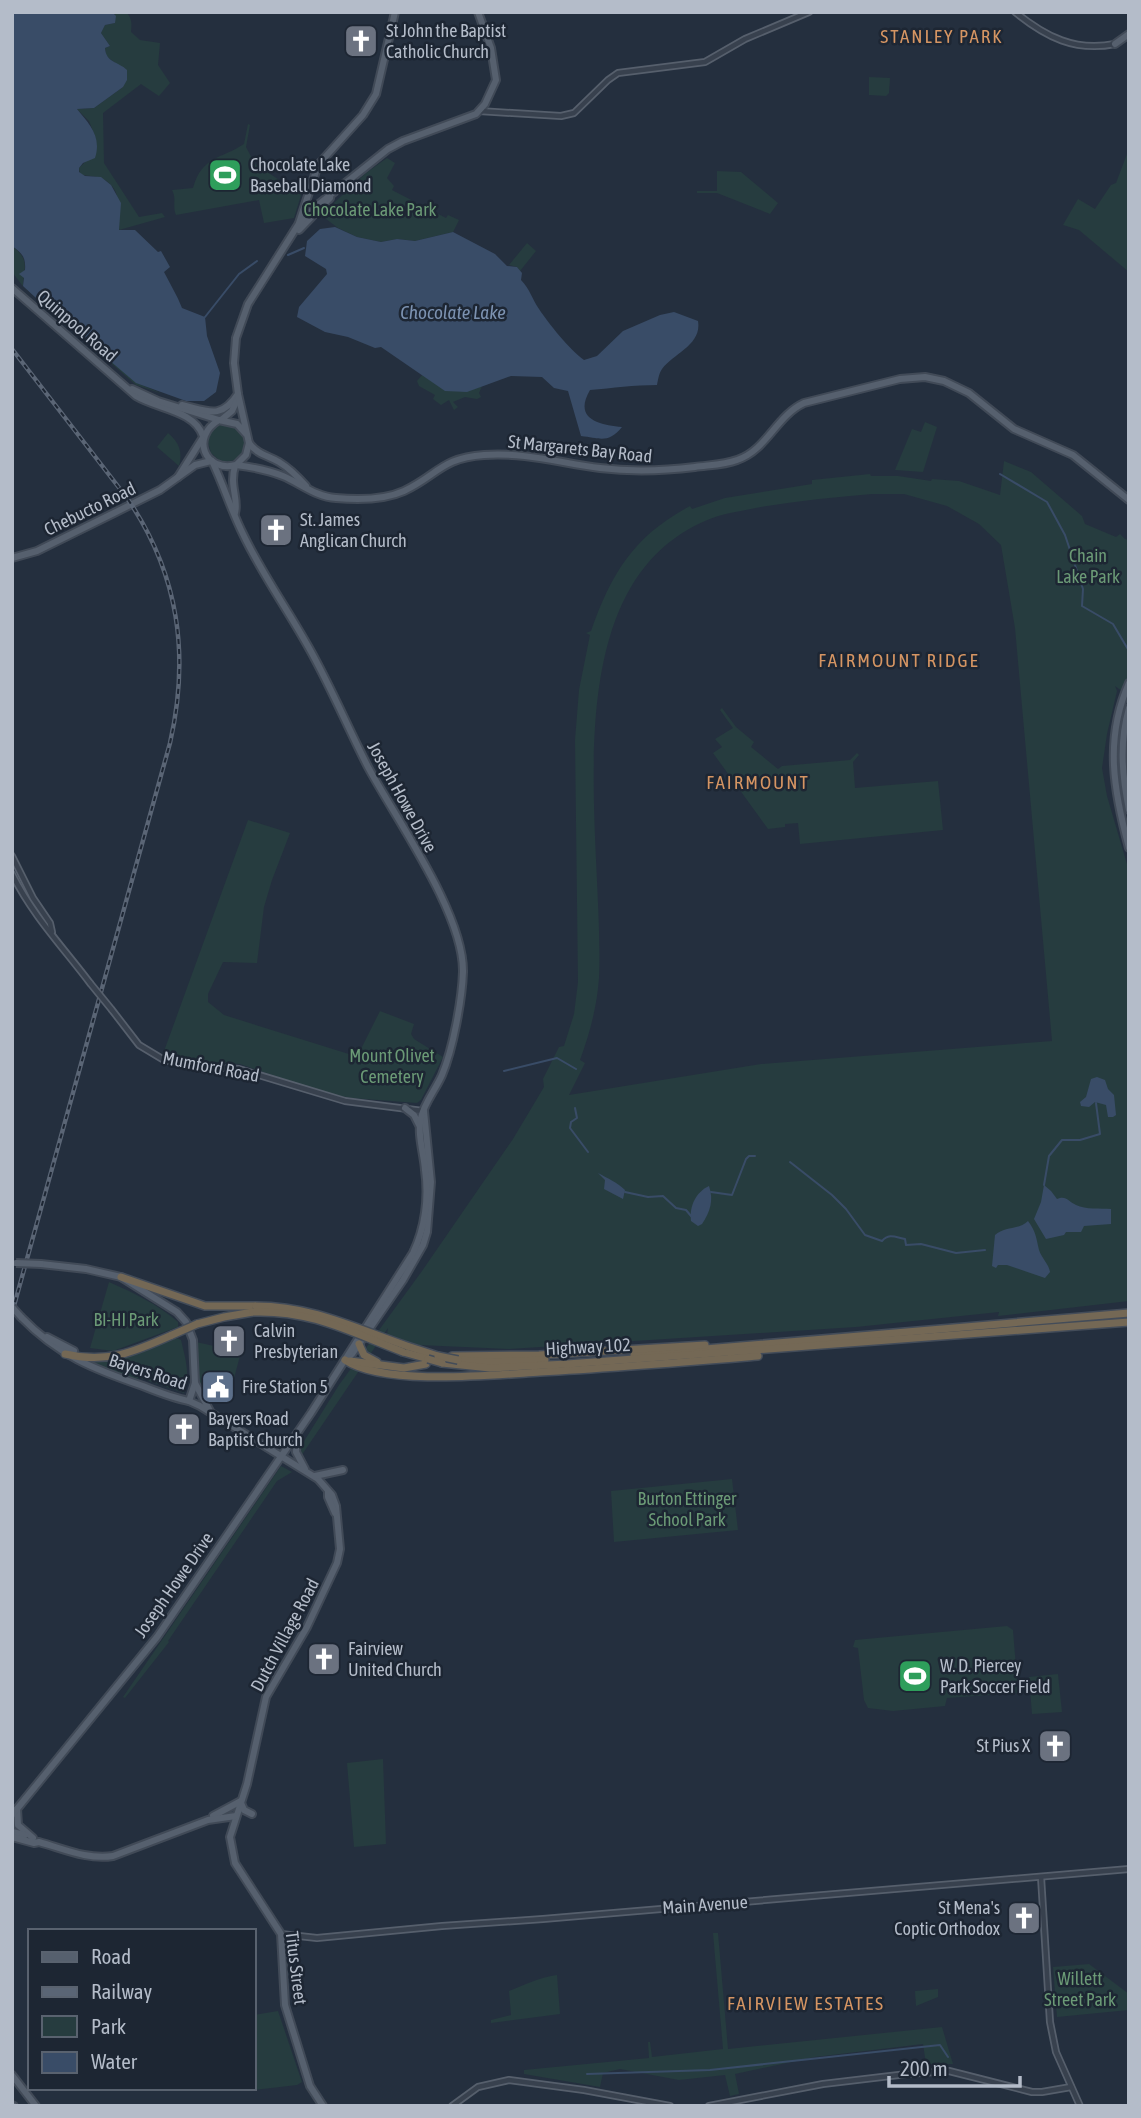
<svg xmlns="http://www.w3.org/2000/svg" width="1141" height="2118" viewBox="0 0 1141 2118" font-family="'Asap Condensed',sans-serif">
<rect width="100%" height="100%" fill="#242f3e"/>
<g fill="#263c3f" fill-rule="evenodd">
<path d="M112,12h14c6,6 6,12 5,20l9,8 20,3 -2,22 12,18 -11,13 -18,-12 -38,29 1,50 35,54 23,-4 3,4 -46,13c-3,-19 6,-39 -16,-51 -7,-4 -15,-2 -23,-5l-1,-6 6,-6 10,-26 -6,-15 -12,-12 17,-1 29,-21 -5,-22 -12,-9 -1,-8 5,-2 -9,-13 4,-8 10,-2v-9z"/>
<polygon points="869,77 890,78 889,93 886,96 869,95"/>
<path d="M248,124l2,1 -4,22 9,17 44,29 3,-1 -8,26 -30,5 -5,-23 -83,15c-4,-9 1,-16 -4,-25l21,-2c9,-32 28,-29 51,-44z"/>
<polygon points="1127,154 1129,154 1129,272 1079,230 1063,225 1078,199 1095,209 1111,185 1116,183"/>
<polygon points="387,158 395,163 387,178 394,186 392,190 446,218 448,215 459,220 453,232 415,241 397,239 381,242 357,237 338,228 321,215 366,173"/>
<polygon points="717,171 741,172 778,203 770,214 717,193 697,193 697,191 717,191"/>
<polygon points="527,243 536,251 520,271 517,267 509,265"/>
<path d="M12,246c18,14 12,20 11,40l21,15 24,24 8,1 5,8 56,49 26,11 -27,-9 -114,-100 -10,-13z"/>
<path d="M422,375c26,14 30,22 60,11l-3,7 2,4 -4,2 -12,-2 -12,5 5,5 -4,3 -5,-10 -8,5 -8,-6 2,-4 -16,-9 -2,-5z"/>
<polygon points="925,422 937,427 923,472 895,470 912,429 921,432"/>
<path d="M221,424l18,5c14,16 2,38 -20,31l-8,-7 -5,-18 9,-9z"/>
<path d="M168,433c11,9 15,19 11,33l-22,-19z"/>
<path d="M1004,461l27,11 51,44 3,8 31,13 4,-3 5,5 4,1v156l-14,-10 2,5 -10,43 -5,34 5,28 22,75v430l-131,15 1,-4 -143,15 -347,22 -90,-4 -32,-10 1,-7 -91,134 -4,-3 46,-74 83,-114 91,-132 31,-52 -1,-8 16,-32 5,-1 10,-32 4,-32 -3,-242 4,-50 11,-55 -4,-2 5,-2c21,-59 43,-95 99,-125l2,3 33,-11 87,-14v-4l58,-6 1,2h27l33,5 1,-2 27,2 41,14zM872,494h32l43,12 32,18 22,21 14,83 37,413 -291,23 -192,31 16,-32 -5,-3c10,-27 17,-54 19,-82 6,-135 -51,-389 106,-457 18,-8 37,-10 56,-14 37,-6 74,-10 111,-13z"/>
<polygon points="722,708 736,727 754,742 751,747 778,769 782,766 850,760 857,753 859,755 853,762 855,788 938,781 943,830 800,844 798,823 785,824 785,827 768,829 713,753 722,747 715,739 733,728 720,710"/>
<polygon points="248,820 290,833 272,880 264,907 257,963 223,962 208,994 208,1002 224,1015 352,1055 359,1053 380,1011 414,1024 411,1034 414,1039 443,1057 421,1100 417,1103 352,1098 328,1094 240,1064 187,1061 163,1054"/>
<path d="M109,1282c25,11 48,22 69,40v5l-65,24 -23,-3z"/>
<path d="M177,1338l4,2c4,17 10,36 3,53l-44,-15c-14,4 -46,-10 -57,-19l57,-7z"/>
<polygon points="196,1342 241,1352 233,1382 212,1376 204,1393 199,1387"/>
<polygon points="281,1466 292,1472 277,1481 168,1641 169,1642 125,1698 123,1697"/>
<polygon points="732,1479 738,1530 614,1542 611,1491"/>
<polygon points="1007,1626 1013,1630 1018,1693 947,1698 945,1706 893,1711 868,1708 864,1700 858,1648 853,1647 855,1640"/>
<polygon points="1058,1674 1062,1712 1032,1714 1029,1677"/>
<polygon points="383,1759 386,1844 354,1847 347,1763"/>
<polygon points="713,1933 718,1933 728,2049 942,2027 953,2064 926,2064 923,2044 815,2057 735,2074 739,2094 730,2096 725,2075 679,2080 620,2069 603,2073 600,2087 524,2074 524,2070 649,2058 648,2042 650,2042 652,2057 723,2049"/>
<polygon points="1089,1964 1129,1994 1129,2010 1057,2017 1053,1967"/>
<path d="M557,1975l3,39 -69,9v-3l20,-5 -2,-24c15,-6 32,-14 48,-16z"/>
<polygon points="938,1989 938,1997 916,2006 915,1991"/>
<polygon points="278,2011 302,2082 297,2085 246,2091 242,2088 254,2088 254,2015"/>
</g>
<g fill="#394c67">
<path d="M12,12h100l4,4 -1,7 -10,2 -4,8 9,13 -5,2c1,15 13,13 22,22v10l-4,7 -29,21 -17,1c12,15 25,27 18,49l-12,5 -4,5v4l6,4 16,1 10,8 10,18 -2,27h16l23,22 3,-1 9,16 -6,5c6,12 13,23 18,36l23,9 2,19 13,37 -4,19 -12,9h-18l-50,-18 -54,-46 -5,-11c-11,1 -44,-31 -54,-40l1,-8 -5,-4 6,-4c1,-13 -3,-17 -13,-24z"/>
<path d="M335,227l22,10 24,5 16,-3 18,2 38,-9 42,22 12,12 10,1 5,6 -1,7c9,9 11,19 18,29 10,15 30,40 45,51l13,-4 26,-25 37,-16 14,-3 24,9c4,24 -24,32 -36,48 -3,4 -4,11 -5,16 -23,0 -44,3 -67,5 -17,29 9,35 32,37 -14,17 -22,11 -41,9l-13,-45 -14,-3 -12,-11 -31,-1 -44,16 -22,-1 -64,-44 -6,1 -27,-11 -23,-5 -28,-15 2,-10 28,-33 -1,-5 -21,-13 2,-15 13,-12z"/>
<polygon points="1097,1077 1105,1080 1108,1089 1114,1095 1116,1115 1113,1117 1108,1117 1106,1105 1095,1102 1089,1107 1081,1106 1080,1102 1086,1097 1091,1079"/>
<path d="M598,1173c9,5 19,9 27,17l-2,9 -19,-10 1,-9z"/>
<path d="M1044,1185l7,6 6,8c9,-4 11,2 19,6 10,5 24,3 35,4v15l-27,2 -3,6h-15l-2,3 -18,4 -12,-20 7,-17z"/>
<path d="M709,1186c5,14 1,26 -7,38l-4,2 -7,-5c-2,-15 5,-29 18,-35z"/>
<path d="M1028,1221c8,11 8,16 11,29 3,9 10,14 11,22l-5,6 -38,-13h-9l-2,3 -4,-2 3,-31c10,-9 24,-5 33,-14z"/>
</g>
<g fill="none" stroke-linecap="round" stroke-linejoin="round">
<g stroke="#394c67" stroke-width="2">
<polyline points="288,255 304,248"/>
<polyline points="205,317 239,274 257,261"/>
<polyline points="1000,474 1047,502 1065,535 1083,589 1082,606 1113,624 1129,651"/>
<polyline points="504,1071 557,1058 576,1069"/>
<polyline points="575,1108 577,1118 571,1122 570,1128 588,1152"/>
<path d="M790,1162l42,33 14,14 19,26 17,6c7,-8 13,-4 23,-2l1,6 15,-1 35,9 29,-3"/>
<polyline points="1044,1185 1049,1156 1062,1140 1080,1140 1100,1134 1096,1103"/>
<polyline points="625,1192 648,1197 663,1196 676,1208 686,1210 691,1216"/>
<polyline points="711,1192 732,1195 746,1159 749,1156 755,1156"/>
<polyline points="587,2074 710,2070 940,2045 948,2057"/>
</g>
<g stroke="#565f6c" stroke-width="8">
<g id="minor">
<path d="M1015,12c31,25 60,40 100,32"/>
<polyline points="479,111 561,116 574,113 608,80 618,73 705,62 745,39 809,12"/>
<polyline points="12,856 33,898 50,923 52,932"/>
<path d="M12,874c21,42 50,72 78,109"/>
<polyline points="112,1010 139,1045 164,1060 193,1066 239,1069 345,1101 423,1111"/>
<polyline points="1041,1877 1050,2022 1056,2052 1080,2106"/>
<polyline points="281,1934 317,1938 442,1926 543,1919 1129,1869"/>
<polyline points="452,2106 478,2087 509,2080 584,2090 670,2106"/>
<polyline points="709,2106 823,2084 907,2074 949,2071 1032,2092 1042,2092 1071,2087"/>
</g>
</g>
<g stroke="#414a57" stroke-width="10">
<g id="major">
<polyline points="1115,44 1129,34"/>
<polyline points="299,223 318,165 363,115 376,94 395,12"/>
<polyline points="299,230 330,198"/>
<path d="M12,288l124,108c21,13 58,14 67,40"/>
<polyline points="132,389 158,401 219,420"/>
<path d="M182,405c26,6 39,15 56,-11"/>
<polyline points="221,420 232,411 237,400"/>
<path d="M247,435l-10,-11 -18,-4c-29,17 -14,53 17,45l10,-10 3,-12 -11,-49 -4,-31 2,-25 12,-34 50,-79 16,-17 74,-59 15,-8 73,-27 9,-10 11,-24 -5,-32 -13,-36"/>
<path d="M249,443c9,12 18,12 30,19 10,6 19,15 27,24"/>
<path d="M236,465c16,2 32,5 47,11 17,7 33,21 53,22 22,2 48,2 68,-7 34,-16 37,-33 80,-36 40,-3 77,8 116,13 33,4 62,3 95,-1 14,-2 29,-2 42,-7 30,-10 39,-44 67,-57l96,-24 25,-2 19,4 25,12 45,36 59,26 56,45"/>
<polyline points="178,477 202,439"/>
<path d="M235,513c4,-14 -6,-27 0,-47"/>
<polyline points="12,558 37,551 114,513 160,490 195,465 211,461"/>
<path d="M1129,683c-25,56 -15,109 0,165"/>
<path d="M1129,708c-10,35 -7,67 0,102"/>
<polyline points="405,1108 414,1115 419,1125"/>
<polyline points="41,1264 86,1269 121,1277 177,1312 186,1322 193,1340 195,1383 189,1401"/>
<path d="M21,1317c37,38 72,52 122,69 15,6 30,12 46,15l11,5 118,73 14,16 4,11 4,43 -3,14 -30,64 -41,70 -19,87 -17,53 5,26 46,71 4,71 25,81 13,20"/>
<polyline points="47,1337 74,1351"/>
<polyline points="346,1360 352,1354 403,1280 423,1245 427,1232 431,1182 424,1111"/>
<polyline points="195,1383 210,1411"/>
<polyline points="297,1437 296,1452 305,1469"/>
<polyline points="315,1476 343,1470"/>
<polyline points="328,1491 328,1497 335,1513"/>
<polyline points="241,1803 244,1810 252,1814"/>
<polyline points="17,1809 18,1825 33,1838"/>
<path d="M12,1815l145,-178 154,-224 102,-160c12,-25 16,-55 12,-83 -1,-16 -8,-36 -4,-52 3,-15 15,-29 21,-43 11,-26 20,-75 21,-103 1,-58 -67,-153 -95,-205 -20,-39 -37,-80 -59,-119 -21,-38 -47,-74 -66,-114 -12,-24 -19,-48 -31,-73"/>
<polyline points="213,1816 241,1801"/>
<polyline points="12,1832 25,1835"/>
<path d="M12,1837l22,6 5,-1c25,7 49,18 74,14l95,-36 28,-4"/>
<polyline points="12,2075 36,2106"/>
<polyline points="12,2105 14,2106"/>
</g>
</g>
<g stroke="#434c59" stroke-width="10">
<g id="highway">
<polyline points="121,1277 205,1306 256,1306"/>
<polyline points="197,1324 224,1317 253,1312"/>
<polyline points="359,1344 364,1355 377,1362"/>
<polyline points="407,1346 438,1356"/>
<polyline points="403,1352 428,1359"/>
<path d="M65,1354c42,10 69,-2 107,-19"/>
<polyline points="634,1355 1129,1313"/>
<polyline points="452,1356 539,1355 705,1345"/>
<path d="M345,1360c39,26 147,15 195,12 73,-4 145,-10 218,-16"/>
<polyline points="458,1360 490,1362 545,1360"/>
<polyline points="350,1361 404,1368 426,1364"/>
<polyline points="442,1363 490,1368 567,1364 1129,1322"/>
</g>
</g>
<use href="#minor" stroke="#38414e" stroke-width="4.5"/>
<use href="#major" stroke="#56606e" stroke-width="6"/>
<use href="#highway" stroke="#746855" stroke-width="7"/>
<g stroke="#5a6575" stroke-width="4.5">
<path id="rail" d="M12,349l115,149c52,76 63,157 43,245l-158,570"/>
</g>
<use href="#rail" stroke="#1d2633" stroke-width="2" stroke-dasharray="5" stroke-linecap="butt"/>
<g stroke="#565f6c" stroke-width="8" stroke-linecap="butt">
<polyline id="minor-bridge" points="90,983 112,1010"/>
</g>
<g stroke="#414a57" stroke-width="10" stroke-linecap="butt">
<g id="major-bridge">
<polyline points="16,1263 41,1264"/>
<polyline points="12,1307 21,1317"/>
</g>
</g>
<g stroke="#434c59" stroke-width="10" stroke-linecap="butt">
<g id="highway-bridge">
<path d="M256,1306c56,0 99,22 151,40"/>
<path d="M253,1312c59,-2 97,20 150,40"/>
<polyline points="172,1335 197,1324"/>
<polyline points="438,1356 458,1360"/>
<polyline points="428,1359 442,1363"/>
</g>
</g>
<use href="#minor-bridge" stroke="#38414e" stroke-width="4.5"/>
<use href="#major-bridge" stroke="#56606e" stroke-width="6"/>
<use href="#highway-bridge" stroke="#746855" stroke-width="7"/>
</g>
<defs>
<g id="church-square" transform="scale(1.75)"><rect x="-9" y="-9" width="18" height="18" rx="4" fill="#6b7280" stroke="#1d2633"/><path d="M-1.2-6h2.4v3.5h3.3v2.4h-3.3V6h-2.4V-.1h-3.3v-2.4h3.3Z" fill="#fff"/></g>
<g id="stadium-square" transform="scale(1.75)"><rect x="-9" y="-9" width="18" height="18" rx="4" fill="#2e9e5b" stroke="#1d2633"/><path d="M0-5a6.5 5 0 1 0 0 10a6.5 5 0 1 0 0-10ZM-3.5-1.8h7v3.6h-7Z" fill="#fff"/></g>
<g id="civic-square" transform="scale(1.75)"><rect x="-9" y="-9" width="18" height="18" rx="4" fill="#5c6f8a" stroke="#1d2633"/><path d="M-.6-6.5H3V-4.5H.6V-3L4-1V1h2V6H-6V1h2V-1L-.6-3ZM-1.2 2.5V6h2.4V2.5Z" fill="#fff"/></g>
</defs>
<g fill-rule="evenodd">
<use href="#church-square" x="361" y="41"/>
<use href="#stadium-square" x="225" y="175"/>
<use href="#church-square" x="276" y="530"/>
<use href="#church-square" x="229" y="1341"/>
<use href="#civic-square" x="218" y="1387"/>
<use href="#church-square" x="184" y="1429"/>
<use href="#church-square" x="324" y="1659"/>
<use href="#stadium-square" x="915" y="1676"/>
<use href="#church-square" x="1055" y="1746"/>
<use href="#church-square" x="1024" y="1918"/>
</g>
<g text-anchor="middle" stroke-width="5" stroke-linejoin="round" paint-order="stroke">
<g font-size="18" fill="#b4bcc9" stroke="#1d2633" text-anchor="start">
<text x="386" y="37">St John the Baptist<tspan x="386" dy="21">Catholic Church</tspan></text>
<text x="250" y="171">Chocolate Lake<tspan x="250" dy="21">Baseball Diamond</tspan></text>
<text x="300" y="526">St. James<tspan x="300" dy="21">Anglican Church</tspan></text>
<text x="254" y="1337">Calvin<tspan x="254" dy="21">Presbyterian</tspan></text>
<text x="242" y="1393">Fire Station 5</text>
<text x="208" y="1425">Bayers Road<tspan x="208" dy="21">Baptist Church</tspan></text>
<text x="348" y="1655">Fairview<tspan x="348" dy="21">United Church</tspan></text>
<text x="940" y="1672">W. D. Piercey<tspan x="940" dy="21">Park Soccer Field</tspan></text>
<text x="1030" y="1752" text-anchor="end">St Pius X</text>
<text x="1000" y="1914" text-anchor="end">St Mena's<tspan x="1000" dy="21">Coptic Orthodox</tspan></text>
</g>
<g font-size="18" fill="#6b9a76" stroke="#1d2633">
<text x="370" y="216">Chocolate Lake Park</text>
<text x="1088" y="562">Chain<tspan x="1088" dy="21">Lake Park</tspan></text>
<text x="392" y="1062">Mount Olivet<tspan x="392" dy="21">Cemetery</tspan></text>
<text x="126" y="1326">BI-HI Park</text>
<text x="687" y="1505">Burton Ettinger<tspan x="687" dy="21">School Park</tspan></text>
<text x="1080" y="1985">Willett<tspan x="1080" dy="21">Street Park</tspan></text>
</g>
<g font-size="18" fill="#b4bcc9" stroke="#1d2633">
<text transform="translate(77 326) rotate(41)" y="6">Quinpool Road</text>
<text transform="translate(580 449) rotate(6)" y="6">St Margarets Bay Road</text>
<text transform="translate(90 509) rotate(-26)" y="6">Chebucto Road</text>
<text transform="translate(402 797) rotate(61)" y="6">Joseph Howe Drive</text>
<text transform="translate(211 1067) rotate(11)" y="6">Mumford Road</text>
<text transform="translate(588 1347) rotate(-3)" y="6">Highway 102</text>
<text transform="translate(148 1372) rotate(18)" y="6">Bayers Road</text>
<text transform="translate(174 1585) rotate(-55)" y="6">Joseph Howe Drive</text>
<text transform="translate(285 1635) rotate(-62)" y="6">Dutch Village Road</text>
<text transform="translate(705 1905) rotate(-4)" y="6">Main Avenue</text>
<text transform="translate(296 1968) rotate(83)" y="6">Titus Street</text>
</g>
<g font-size="19" letter-spacing="2" fill="#d59563" stroke="#1d2633">
<text x="942" y="43">STANLEY PARK</text>
<text x="899" y="667">FAIRMOUNT RIDGE</text>
<text x="758" y="789">FAIRMOUNT</text>
<text x="806" y="2010">FAIRVIEW ESTATES</text>
</g>
<g font-size="19" font-style="italic" fill="#7c92b1" stroke="#1d2633">
<text x="453" y="319">Chocolate Lake</text>
</g>
</g>
<rect width="1141" height="2118" fill="none" stroke="#b4bcc9" stroke-width="28"/>
<rect x="28" y="1929" width="228" height="161" fill="#1d2633" stroke="#59626f" stroke-width="2"/>
<rect x="42" y="1952" width="35" height="10" fill="#56606e" stroke="#59626f" stroke-width="2"/>
<text x="91" y="1964" font-size="21" fill="#b4bcc9">Road</text>
<rect x="42" y="1987" width="35" height="10" fill="#5a6575" stroke="#59626f" stroke-width="2"/>
<text x="91" y="1999" font-size="21" fill="#b4bcc9">Railway</text>
<rect x="42" y="2016" width="35" height="21" fill="#263c3f" stroke="#59626f" stroke-width="2"/>
<text x="91" y="2034" font-size="21" fill="#b4bcc9">Park</text>
<rect x="42" y="2052" width="35" height="21" fill="#394c67" stroke="#59626f" stroke-width="2"/>
<text x="91" y="2069" font-size="21" fill="#b4bcc9">Water</text>
<path d="M889 2076v10h131v-10" fill="none" stroke="#b4bcc9" stroke-width="3.5"/>
<text x="900" y="2076" font-size="21" fill="#b4bcc9" stroke="#1d2633" stroke-width="5" paint-order="stroke">200 m</text>
</svg>
